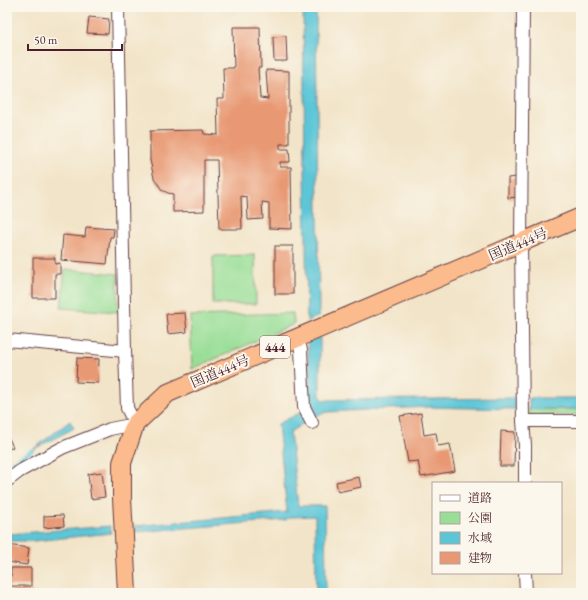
<svg xmlns="http://www.w3.org/2000/svg" width="588" height="600" viewBox="0 0 588 600" font-family="'EB Garamond','Noto Serif JP',serif">
<rect width="100%" height="100%" fill="#fbf7ec"/>
<filter id="ink" filterUnits="userSpaceOnUse"><feTurbulence type="fractalNoise" baseFrequency=".025" numOctaves="2"/><feDisplacementMap in="SourceGraphic" scale="8" xChannelSelector="R" yChannelSelector="G"/><feConvolveMatrix kernelMatrix="1 2 1 2 8 2 1 2 1" color-interpolation-filters="sRGB"/></filter>
<filter id="wash" filterUnits="userSpaceOnUse"><feTurbulence type="fractalNoise" baseFrequency=".012" numOctaves="4" result="noise"/><feDisplacementMap in="SourceGraphic" scale="16" xChannelSelector="R" yChannelSelector="G"/><feGaussianBlur stdDeviation="0.9" result="paint"/><feColorMatrix in="noise" values="0 0 0 0 0 0 0 0 0 0 0 0 0 0 0 0 0 1.4 0 .05"/><feComposite in="paint" operator="in"/></filter>
<g filter="url(#wash)">
<rect width="100%" height="100%" fill="#f2e4c8"/>
<g fill="#99de97" stroke="#727e61">
<polygon points="255,255 256,304 213,304 213,256"/>
<polygon points="65,269 118,274 118,312 61,308"/>
<polygon points="293,313 294,324 192,369 190,316"/>
<polygon points="529,409 581,409 581,415 530,415"/>
</g>
<g fill="#5cc6d7" stroke="#537281">
<polygon points="303,7 316,7 319,316 307,321"/>
<polygon points="320,337 320,396 324,400 516,398 516,409 427,407 327,412 314,416 290,432 298,506 325,506 326,593 316,593 315,516 291,517 285,520 135,532 135,526 287,512 278,424 309,408 308,342"/>
<rect x="529" y="398" width="52" height="11"/>
<polygon points="70,421 74,428 32,450"/>
<polygon points="110,526 111,533 34,541 8,541 7,531 9,534"/>
</g>
<g fill="none" stroke-linecap="round" stroke-linejoin="round">
<polyline stroke="#5cc6d7" stroke-width="4" points="7,467 32,450"/>
</g>
<g id="blocks">
<g fill="#e89872">
<polygon points="89,17 109,19 108,34 87,33"/>
<polygon points="233,27 260,27 261,68 258,68 260,98 268,99 266,70 289,71 289,144 280,144 280,149 289,149 290,162 280,162 280,167 291,167 292,229 269,228 269,203 262,202 263,219 248,220 247,197 241,196 242,229 219,229 217,160 204,160 204,211 173,212 173,194 168,193 162,190 154,178 150,160 150,131 203,130 204,134 218,135 217,99 224,99 223,68 234,68"/>
<polygon points="286,36 287,61 274,61 273,37"/>
<polygon points="516,177 517,197 508,198 508,178"/>
<polygon points="86,227 114,229 113,237 110,237 107,264 61,260 63,235 85,237"/>
<rect x="275" y="246" width="18" height="48"/>
<polygon points="33,258 55,258 55,264 60,263 60,274 55,274 55,298 33,298"/>
<polygon points="185,313 187,332 168,334 166,314"/>
<polygon points="77,358 99,359 98,383 76,382"/>
<polygon points="421,413 424,435 436,433 438,446 450,444 455,471 421,477 418,461 408,462 400,416"/>
<polygon points="501,431 515,432 514,466 500,466"/>
<polygon points="7,434 13,447 7,450"/>
<polygon points="102,472 105,497 91,499 88,474"/>
<polygon points="359,477 361,487 338,492 336,482"/>
<polygon points="63,515 64,526 44,528 44,516"/>
<polygon points="7,545 29,548 27,565 7,562"/>
<polygon points="11,568 31,568 31,586 7,586 7,576 11,576"/>
<rect x="7" y="590" width="25" height="3"/>
</g>
</g>
</g>
<g filter="url(#ink)">
<use href="#blocks" fill-opacity="0" stroke="#633d43" stroke-width="1"/>
<g fill="none" stroke-linecap="round" stroke-linejoin="round">
<g stroke="#633d43" stroke-width="14">
<g id="minor">
<polyline points="523,7 521,242 523,421 581,421"/>
<polyline points="298,338 301,350 304,407 312,423"/>
<polyline points="7,340 125,351"/>
<polyline points="523,421 525,445 525,483"/>
<polyline points="7,481 20,471 62,448 110,429 135,424 127,408 125,351 118,7"/>
<polyline points="525,573 526,593"/>
</g>
</g>
<g stroke="#633d43" stroke-width="20">
<polyline id="highway" points="127,593 122,498 122,463 135,424 168,393 581,217"/>
</g>
<use href="#minor" stroke="#fff" stroke-width="12"/>
<use href="#highway" stroke="#fbbb8c" stroke-width="18"/>
</g>
</g>
<g text-anchor="middle" stroke-width="4" stroke-linejoin="round" paint-order="stroke">
<rect fill="#fbf7ec" stroke="#7f6065" stroke-width="1" x="260" y="336" width="30" height="22" rx="3"/>
<g font-size="13" font-weight="bold" fill="#4a1f2b">
<text x="275" y="352">444</text>
</g>
<g font-size="14" fill="#4a1f2b" stroke="#fbf7ec">
<text transform="translate(518 244) rotate(-23)" y="5">国道444号</text>
<text transform="translate(220 371) rotate(-23)" y="5">国道444号</text>
</g>
</g>
<rect width="588" height="600" fill="none" stroke="#fbf7ec" stroke-width="24"/>
<rect x="432" y="482" width="130" height="92" fill="#fbf7ec" stroke="#b4a19f"/>
<rect x="440" y="495" width="20" height="6" fill="#ffffff" stroke="#b4a19f"/>
<text x="468" y="502" font-size="12" fill="#4a1f2b">道路</text>
<rect x="440" y="512" width="20" height="12" fill="#99de97" stroke="#b4a19f"/>
<text x="468" y="522" font-size="12" fill="#4a1f2b">公園</text>
<rect x="440" y="532" width="20" height="12" fill="#5cc6d7" stroke="#b4a19f"/>
<text x="468" y="542" font-size="12" fill="#4a1f2b">水域</text>
<rect x="440" y="552" width="20" height="12" fill="#e89872" stroke="#b4a19f"/>
<text x="468" y="562" font-size="12" fill="#4a1f2b">建物</text>
<path d="M28 44v6h94v-6" fill="none" stroke="#4a1f2b" stroke-width="2"/>
<text x="34" y="44" font-size="12" fill="#4a1f2b" stroke="#fbf7ec" stroke-width="3" paint-order="stroke">50 m</text>
</svg>
